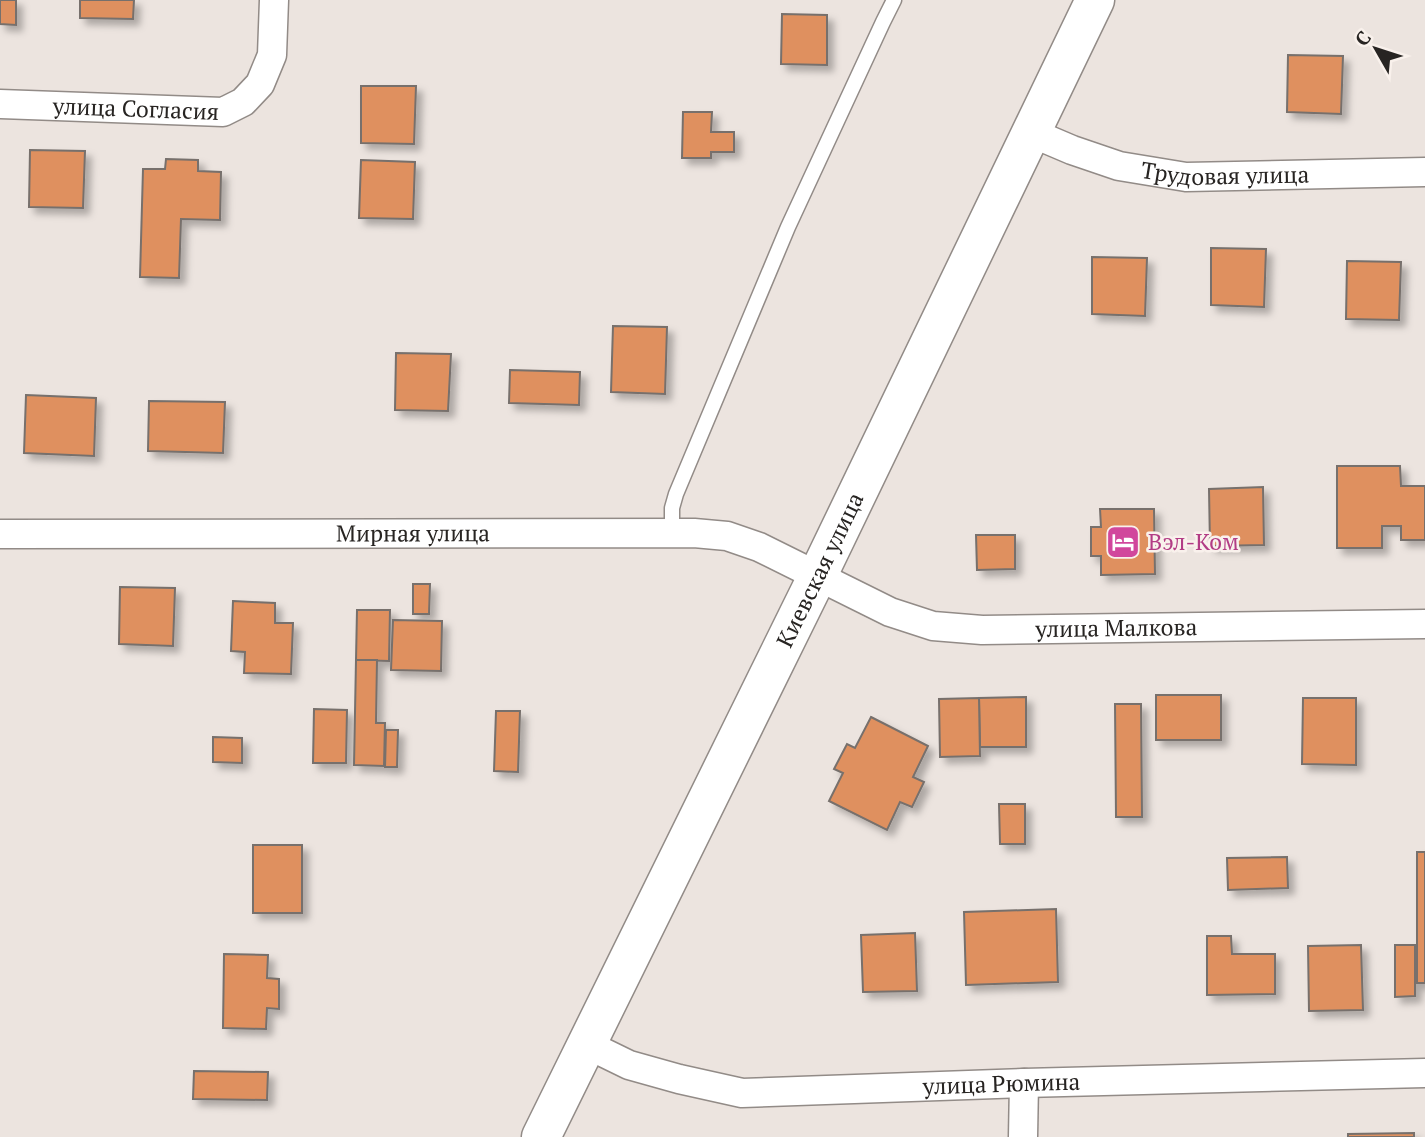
<svg xmlns="http://www.w3.org/2000/svg" width="1425" height="1137" viewBox="0 0 1425 1137" font-family="'PT Serif',serif">
<defs>
<filter id="shadow"><feDropShadow dx="6" dy="6" stdDeviation="3.5" flood-color="#0004"/></filter>
</defs>
<rect width="100%" height="100%" fill="#ece4df"/>
<g fill="#df905e" stroke="#77706c" stroke-width="2" filter="url(#shadow)">
<polygon points="0,0 16,0 16,25 0,24"/>
<polygon points="80,0 134,0 133,19 80,18"/>
<polygon points="782,14 827,15 827,65 781,64"/>
<polygon points="1288,55 1343,56 1341,114 1287,112"/>
<polygon points="361,86 416,86 414,144 361,143"/>
<polygon points="683,112 712,112 711,132 734,132 734,152 711,152 711,158 682,158"/>
<polygon points="30,150 85,151 83,208 29,207"/>
<polygon points="166,159 198,160 198,171 221,172 220,220 181,219 179,278 140,277 143,169 165,169"/>
<polygon points="361,160 415,162 413,219 359,218"/>
<polygon points="1211,248 1266,249 1264,307 1211,305"/>
<polygon points="1092,257 1147,258 1145,316 1092,314"/>
<polygon points="1347,261 1401,262 1399,320 1346,319"/>
<polygon points="613,326 667,327 665,394 611,392"/>
<polygon points="396,353 451,354 448,411 395,410"/>
<polygon points="510,370 580,372 579,405 509,403"/>
<polygon points="26,395 96,398 94,456 24,453"/>
<polygon points="149,401 225,402 223,453 148,451"/>
<polygon points="1337,466 1400,466 1401,486 1425,486 1425,540 1401,540 1401,526 1382,526 1382,548 1337,548"/>
<polygon points="1263,487 1264,545 1210,546 1209,489"/>
<polygon points="1100,509 1154,509 1155,574 1101,575 1101,556 1091,556 1091,527 1101,527"/>
<polygon points="976,535 1015,535 1015,569 977,570"/>
<polygon points="413,584 430,584 429,614 413,614"/>
<polygon points="120,587 175,588 173,646 119,644"/>
<polygon points="233,601 275,603 275,623 293,623 291,674 244,673 245,652 231,651"/>
<polygon points="357,610 390,610 389,661 356,660"/>
<polygon points="393,620 442,621 441,671 391,670"/>
<polygon points="356,660 377,660 376,723 385,723 384,766 354,765"/>
<rect x="1156" y="695" width="65" height="45"/>
<polygon points="1026,697 1026,747 980,747 979,698"/>
<polygon points="979,698 980,756 940,757 939,699"/>
<polygon points="1303,698 1356,698 1356,765 1302,764"/>
<polygon points="1115,704 1141,704 1142,817 1116,817"/>
<polygon points="314,709 347,710 346,763 313,763"/>
<polygon points="496,711 520,711 518,772 494,771"/>
<polygon points="871,717 928,746 913,777 924,782 912,807 900,802 887,830 829,801 843,773 834,769 847,744 855,748"/>
<polygon points="386,730 398,730 397,767 385,767"/>
<polygon points="213,737 242,738 242,763 213,762"/>
<polygon points="999,804 1025,804 1025,844 1000,844"/>
<rect x="253" y="845" width="49" height="68"/>
<rect x="1417" y="852" width="8" height="131"/>
<polygon points="1287,857 1288,888 1228,890 1227,858"/>
<polygon points="1056,909 1058,982 966,985 964,912"/>
<polygon points="915,933 917,991 863,992 861,935"/>
<polygon points="1207,936 1231,936 1232,954 1275,954 1275,994 1207,995"/>
<polygon points="1361,945 1363,1010 1309,1011 1308,946"/>
<polygon points="1395,945 1415,945 1415,996 1395,997"/>
<polygon points="224,954 268,955 267,978 279,979 279,1009 267,1008 266,1029 223,1028"/>
<polygon points="194,1071 268,1072 267,1100 193,1099"/>
<polygon points="1414,1133 1414,1137 1348,1137 1348,1134"/>
</g>
<g fill="none" stroke-linecap="round" stroke-linejoin="round">
<g stroke="#928b87" stroke-width="17">
<polyline id="service" points="672,533 672,508 676,494 788,227 883,22 894,0"/>
</g>
<g stroke="#928b87" stroke-width="31">
<g id="minor">
<path id="s1" d="M0,104l223,8 20,-10 17,-18 12,-29 2,-55"/>
<path id="s2" d="M1032,133l40,17 47,16 67,11 239,-5"/>
<path id="s3" d="M0,534l694,-1 33,3 32,11 131,65 43,14 49,4 443,-6"/>
<path id="s4" d="M586,1044l43,21 50,14 63,14 282,-10 401,-10"/>
<polyline points="1023,1137 1024,1083"/>
</g>
</g>
<g stroke="#928b87" stroke-width="41">
<g id="secondary">
<path id="s5" d="M541,1137l276,-560 278,-577"/>
</g>
</g>
<use href="#service" stroke="#fff" stroke-width="14"/>
<use href="#minor" stroke="#fff" stroke-width="28"/>
<use href="#secondary" stroke="#fff" stroke-width="38"/>
</g>
<defs>
<g id="hotel-square" transform="scale(1.75)"><rect x="-9" y="-9" width="18" height="18" rx="4" fill="#d1479c" stroke="#f9f1ec"/><path d="M-6-4.5h1.5V1H6V5H4.5V3h-9V5H-6ZM-4 0a1.8 1.8 0 1 1 3.6 0ZM.5 0V-2.5h3Q6-2.5 6 0Z" fill="#fff"/></g>
</defs>
<g fill-rule="evenodd">
<use href="#hotel-square" x="1123" y="542"/>
</g>
<g text-anchor="middle" stroke-width="5" stroke-linejoin="round" paint-order="stroke">
<g font-size="23" fill="#272422" stroke="#f9f1ec">
<text dy="8" stroke="none"><textPath href="#s1" startOffset="136">улица Согласия</textPath></text>
<text dy="8" stroke="none"><textPath href="#s2" startOffset="200">Трудовая улица</textPath></text>
<text dy="8" stroke="none"><textPath href="#s3" startOffset="413">Мирная улица</textPath></text>
<text dy="8" stroke="none"><textPath href="#s5" startOffset="632">Киевская улица</textPath></text>
<text dy="8" stroke="none"><textPath href="#s3" startOffset="1136">улица Малкова</textPath></text>
<text dy="8" stroke="none"><textPath href="#s4" startOffset="424">улица Рюмина</textPath></text>
</g>
<g font-size="23" fill="#b23c85" stroke="#f9f1ec" text-anchor="start">
<text x="1148" y="550">Вэл-Ком</text>
</g>
</g>
<g transform="translate(1376 49) rotate(309)" stroke="#f9f1ec" stroke-width="5" paint-order="stroke">
<path d="M0-5L12 26L0 18L-12 26Z" fill="#272422"/>
<text y="-10" font-size="19" font-weight="bold" text-anchor="middle" fill="#272422">С</text>
</g>
</svg>
